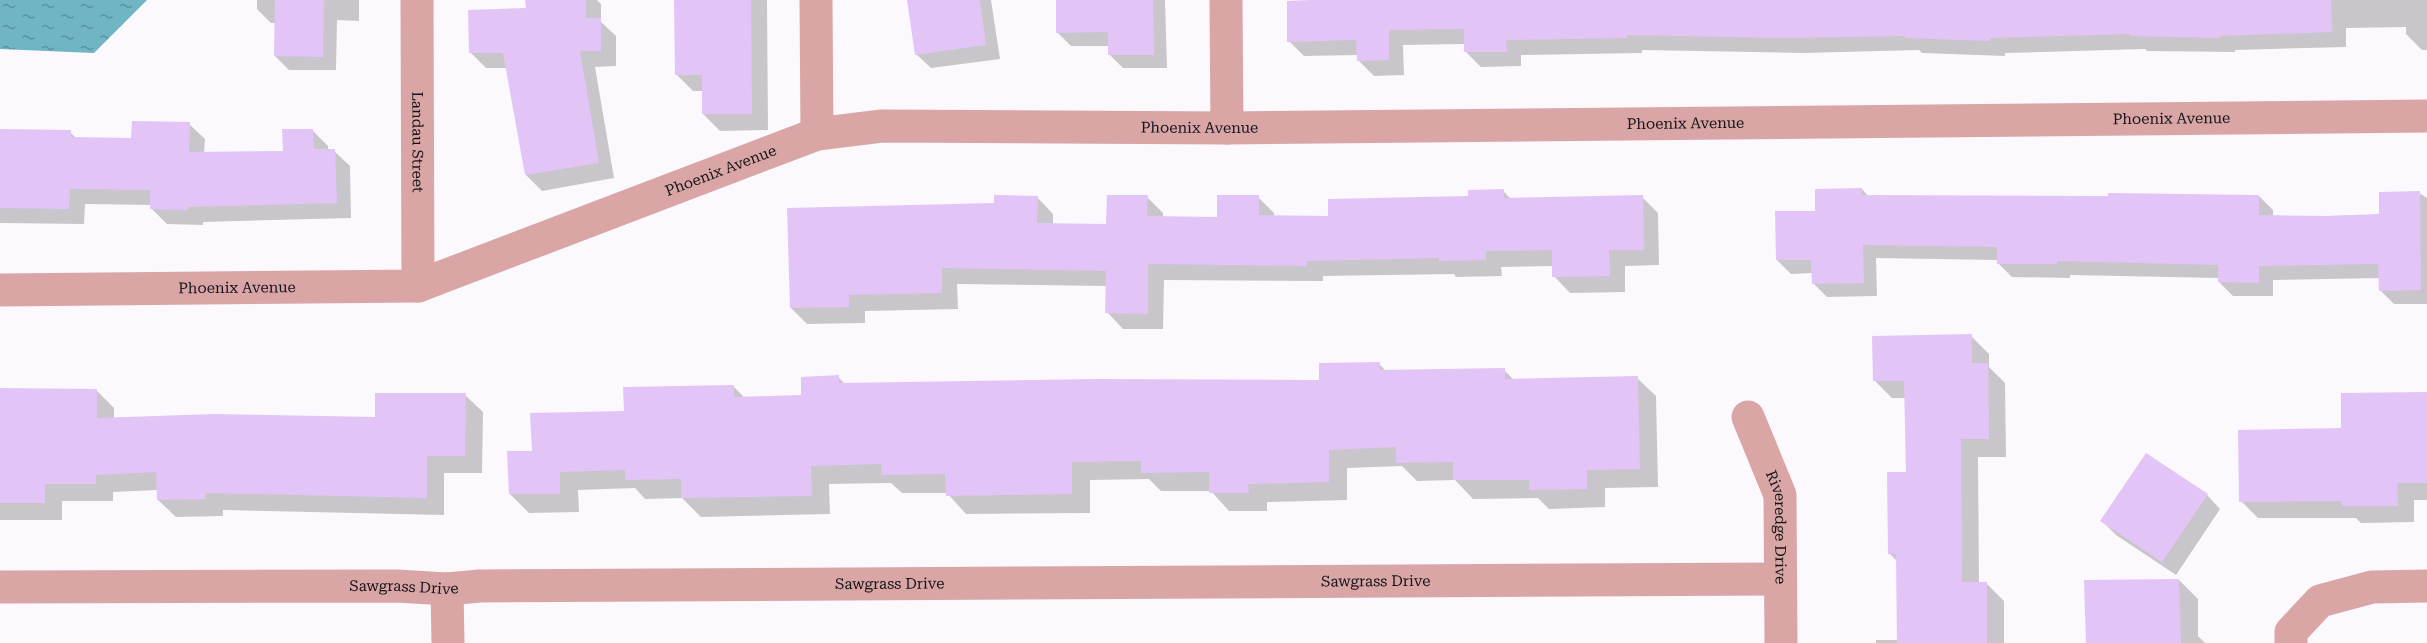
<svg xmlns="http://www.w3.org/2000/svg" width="2427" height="643" viewBox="0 0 2427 643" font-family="'Roboto Serif',serif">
<defs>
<pattern id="water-ripples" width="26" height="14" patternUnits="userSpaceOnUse" patternTransform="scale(1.5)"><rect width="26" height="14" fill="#70b5c4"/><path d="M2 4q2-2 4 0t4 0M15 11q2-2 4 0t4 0" fill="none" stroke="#5b929e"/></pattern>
</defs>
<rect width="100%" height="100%" fill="#fbf8fe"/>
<polygon fill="url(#water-ripples)" points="0,0 147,0 94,53 0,49"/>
<g fill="#0003">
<polygon points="257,0 359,0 359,21 337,20 336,70 289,70 275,56 276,23 271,23 257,9"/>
<polygon points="527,0 597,0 601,4 601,22 616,36 616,66 595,67 614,178 542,191 526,175 507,68 486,68 470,52 527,10"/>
<polygon points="676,0 767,0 768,130 720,131 703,114 703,91 693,91 676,74"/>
<polygon points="909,0 991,0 1000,59 931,68 916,54"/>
<polygon points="1057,0 1165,0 1167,68 1123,68 1109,54 1109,46 1071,46 1057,32"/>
<polygon points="1312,0 2427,0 2427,50 2422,50 2406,34 2406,27 2346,28 2346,47 2235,50 2235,52 2147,51 2145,49 2005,53 2005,56 1922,53 1919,50 1803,53 1642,50 1642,53 1521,55 1521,66 1481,67 1466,52 1465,44 1403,45 1404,75 1374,76 1358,60 1358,55 1304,56 1289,41"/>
<polygon points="189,124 205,139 204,153 285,152 312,130 328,146 328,151 334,151 350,166 351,218 203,222 203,225 167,224 152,209 152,205 85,204 84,224 0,223 0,130 70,132 77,139 132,140"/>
<polygon points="1862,189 1869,197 2259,196 2273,210 2273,217 2380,215 2419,193 2427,198 2427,304 2394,304 2380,290 2380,278 2273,280 2273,296 2233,296 2219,282 2219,278 2070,275 2070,278 2012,277 1998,263 1998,260 1876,258 1877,296 1827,297 1813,283 1813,273 1791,274 1777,260 1817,212"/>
<polygon points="1503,191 1512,200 1642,197 1658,213 1659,265 1625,266 1625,292 1570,293 1554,276 1554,266 1501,267 1502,276 1456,277 1454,274 1323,276 1323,281 1164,280 1163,329 1123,329 1107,312 1107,286 957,284 958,309 865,311 865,323 807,324 791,308 995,204 1037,197 1053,214 1053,224 1108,226 1147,197 1163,213 1163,218 1219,218 1258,197 1274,213 1274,216 1330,217"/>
<polygon points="1971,336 1989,354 1989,367 2005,383 2006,457 1978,457 1979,583 1986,583 2004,601 2004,643 1876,643 1876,640 1899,640 1898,562 1889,553 1907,473 1906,398 1892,398 1874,380"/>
<polygon points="1379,364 1387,372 1504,370 1515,381 1637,378 1656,396 1658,487 1605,488 1605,507 1549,509 1538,498 1473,499 1455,480 1417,481 1402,466 1347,468 1347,500 1267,502 1267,511 1229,511 1211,491 1161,491 1149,479 1090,480 1090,513 966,514 947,493 902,493 891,483 829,484 830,514 701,517 682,498 645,499 635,488 578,490 579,512 529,513 510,494 533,453 625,412 733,386 745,398 803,397 838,377 846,385 1320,382"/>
<polygon points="0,390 96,390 114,408 114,419 377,419 465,395 483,412 482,473 444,473 444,515 223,510 223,516 176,517 158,500 158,490 113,492 113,501 62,501 62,520 0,520"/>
<polygon points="2427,398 2427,500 2414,500 2414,522 2361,523 2356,518 2258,518 2241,501"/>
<polygon points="2207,495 2220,509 2176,575 2116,535 2102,521"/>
<polygon points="2179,580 2198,599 2198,636 2205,643 2087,643"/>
</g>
<g fill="#e2c5f6">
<polygon points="275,0 324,0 323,57 274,56"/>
<polygon points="525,0 586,0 586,18 601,18 601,51 580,51 599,163 525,175 503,53 469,53 468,10 526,8"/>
<polygon points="674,0 751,0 752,114 702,114 702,75 675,75"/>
<polygon points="907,0 980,0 986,45 915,55"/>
<polygon points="1056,0 1153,0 1154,55 1108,55 1108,32 1056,33"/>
<polygon points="1311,0 2331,0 2332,32 2220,36 2220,38 2130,36 2130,34 1990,38 1990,41 1905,38 1905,36 1786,38 1627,35 1627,38 1506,40 1507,52 1464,52 1464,29 1389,30 1389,60 1357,61 1356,40 1287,42 1287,1"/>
<polygon points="132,121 190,122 189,152 283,151 282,129 313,129 314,149 335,149 337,203 188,207 188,210 150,209 150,190 70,189 69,209 0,208 0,129 71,130 71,137 131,138"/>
<polygon points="1862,188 1862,195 2108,196 2108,193 2259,195 2259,215 2328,216 2379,214 2379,192 2420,191 2421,290 2379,291 2378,264 2259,266 2259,283 2218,282 2218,265 2057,261 2057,264 1997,264 1997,247 1863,245 1864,283 1812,284 1811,260 1776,260 1775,211 1815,211 1815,189"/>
<polygon points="1504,189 1504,198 1643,195 1644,250 1609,250 1610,276 1552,277 1552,250 1486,251 1486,260 1439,261 1439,258 1307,261 1307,266 1148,264 1148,314 1105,313 1106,271 942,268 942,293 849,295 849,307 790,308 787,208 994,203 994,195 1038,196 1037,223 1106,224 1107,195 1148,195 1147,216 1217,217 1217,195 1259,195 1259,215 1328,216 1328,199 1468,196 1468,190"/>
<polygon points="1972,334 1972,363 1988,363 1989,439 1961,439 1962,582 1987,582 1987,643 1897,643 1896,554 1888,554 1887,472 1906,472 1904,381 1873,381 1872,336"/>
<polygon points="1380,362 1380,370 1505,368 1505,379 1638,376 1640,469 1587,470 1587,489 1529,490 1529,480 1453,480 1453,462 1396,463 1396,447 1329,450 1329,482 1248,484 1249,493 1209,493 1209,472 1141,473 1141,461 1072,462 1072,494 946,496 945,474 882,475 881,464 811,466 812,496 681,498 681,479 625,480 625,470 560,472 560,494 509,494 507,451 532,451 530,413 624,411 623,387 734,385 734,397 801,395 801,377 839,375 839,383 1097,379 1319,380 1319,363"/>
<polygon points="0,388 97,389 97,418 215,414 375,417 375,393 466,393 465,456 427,456 427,498 206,493 206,499 157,500 156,472 96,475 96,484 45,484 45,503 0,503"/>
<polygon points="2427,392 2427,483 2397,483 2398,506 2342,506 2342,501 2239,502 2238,430 2341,428 2341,393"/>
<polygon points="2146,453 2208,494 2162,562 2100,521"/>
<polygon points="2179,579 2181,643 2086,643 2084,580"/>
</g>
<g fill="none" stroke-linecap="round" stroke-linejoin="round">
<g stroke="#d9a6a5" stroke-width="33">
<path id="s1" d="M417,0l1,286"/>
<polyline points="816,0 817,134"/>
<polyline points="1226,0 1227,128"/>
<path id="s2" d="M0,290l418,-4 399,-152 65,-8 345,2 1200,-12"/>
<path id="s3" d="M1748,417l32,78 1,148"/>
<path id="s4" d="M0,587l397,-1 50,3 33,-3 1299,-7"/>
<polyline points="447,589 448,643"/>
<polyline points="2291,643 2291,632 2320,601 2372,587 2427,586"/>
</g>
</g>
<g text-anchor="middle" stroke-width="6" stroke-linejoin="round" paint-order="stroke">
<g font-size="15" fill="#161418" stroke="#fff">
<text dy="5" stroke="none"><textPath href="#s2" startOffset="2200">Phoenix Avenue</textPath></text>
<text dy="5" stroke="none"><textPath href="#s2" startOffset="1714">Phoenix Avenue</textPath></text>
<text dy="5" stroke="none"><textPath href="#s2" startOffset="1228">Phoenix Avenue</textPath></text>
<text dy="5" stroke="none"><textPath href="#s1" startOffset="142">Landau Street</textPath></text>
<text dy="5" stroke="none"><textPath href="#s2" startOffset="742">Phoenix Avenue</textPath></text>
<text dy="5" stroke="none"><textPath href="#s2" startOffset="237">Phoenix Avenue</textPath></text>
<text dy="5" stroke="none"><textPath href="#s3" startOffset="116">Riveredge Drive</textPath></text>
<text dy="5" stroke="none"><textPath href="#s4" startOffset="1376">Sawgrass Drive</textPath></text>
<text dy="5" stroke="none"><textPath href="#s4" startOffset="890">Sawgrass Drive</textPath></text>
<text dy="5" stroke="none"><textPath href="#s4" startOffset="404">Sawgrass Drive</textPath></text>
</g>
</g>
</svg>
